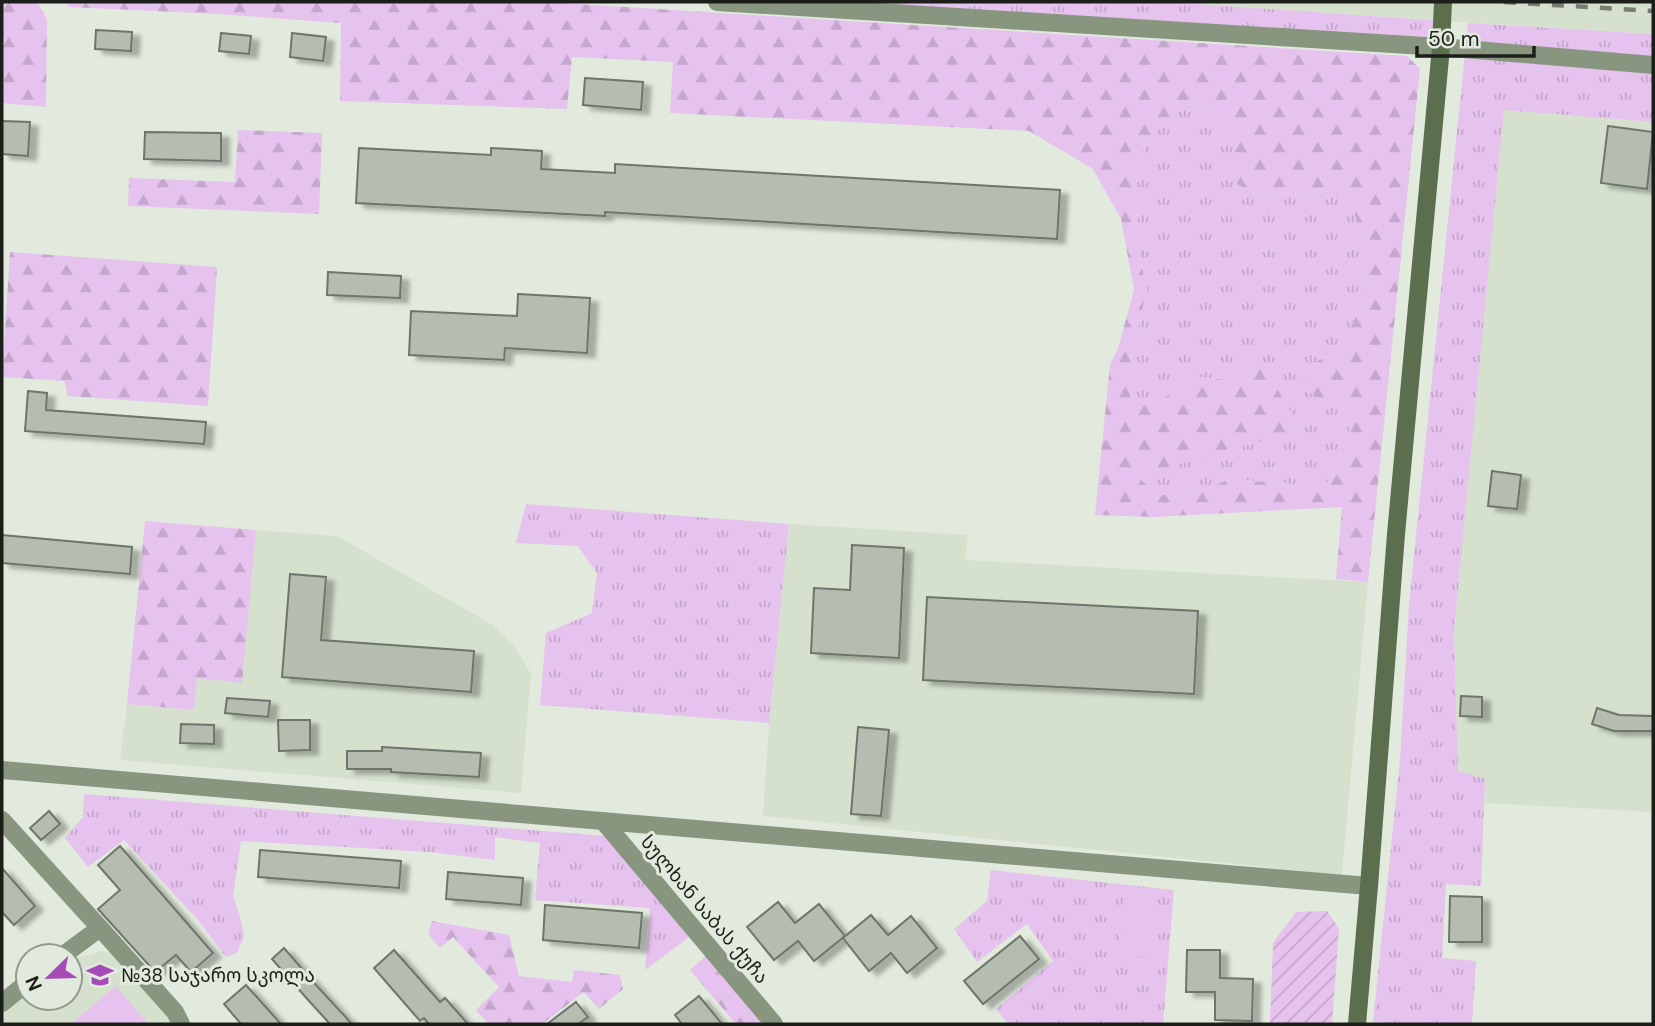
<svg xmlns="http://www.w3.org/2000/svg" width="1655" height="1026" viewBox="0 0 1655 1026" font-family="'DM Sans','Noto Sans Georgian',sans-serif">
<defs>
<pattern id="grass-tufts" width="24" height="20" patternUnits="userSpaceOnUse" patternTransform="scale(1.75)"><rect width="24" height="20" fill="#e6c2ee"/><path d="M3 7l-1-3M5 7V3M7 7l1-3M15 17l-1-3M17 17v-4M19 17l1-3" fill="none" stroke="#c5a6cc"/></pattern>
<pattern id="forest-firs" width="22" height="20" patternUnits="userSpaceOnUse" patternTransform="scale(1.75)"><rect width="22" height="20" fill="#e6c2ee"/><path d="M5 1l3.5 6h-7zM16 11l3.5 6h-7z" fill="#c5a6cc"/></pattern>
<pattern id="garden-furrows" width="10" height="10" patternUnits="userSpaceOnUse" patternTransform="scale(1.75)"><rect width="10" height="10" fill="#e6c2ee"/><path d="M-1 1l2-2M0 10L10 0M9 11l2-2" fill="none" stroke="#c5a6cc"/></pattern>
<filter id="shadow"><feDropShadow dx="8" dy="4.5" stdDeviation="2" flood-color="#0004"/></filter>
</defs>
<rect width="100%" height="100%" fill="#e2eadd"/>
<g fill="#d5e1cd">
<polygon points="1168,2 1653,2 1653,34 1444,21"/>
<polygon points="1504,109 1653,122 1653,812 1485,803 1485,780 1458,771 1454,630"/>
<polygon points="789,524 968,535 965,560 1368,582 1342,875 763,816 769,723"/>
<polygon points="256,530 337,536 493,625 515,647 531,674 521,793 120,760 127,704 193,710 197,678 242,682"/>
<polygon points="103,951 111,953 174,1024 2,1024 2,1012 28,990 28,998 70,998 70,960"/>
</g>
<g fill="url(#grass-tufts)">
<polygon points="717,2 1168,2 1444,21 1441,47"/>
<polygon points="1468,23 1653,34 1653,122 1504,110 1454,630 1458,771 1485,779 1481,886 1446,884 1442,958 1476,961 1472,1023 1480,1024 1402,1024 1373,1022 1400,760 1409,605"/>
<path d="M1182,104l23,1 31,30 -9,43 24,14 94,4c6,13 18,32 20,46 5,36 -11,74 -21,108l-32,13 11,38 28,8 -1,19 -17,48 -13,14 -30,-6 -60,-5 -30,13 -20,5 -23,-3 -21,-19 165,-45 -71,-50 -33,-3 -20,15 -45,18 -4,-39 19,-82 -9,-39 -1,-78 8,-28z"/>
<polygon points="526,504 789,524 769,723 540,705 546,633 592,613 597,573 578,546 516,543"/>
<polygon points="84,794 605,836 692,935 645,970 650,908 535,900 540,843 495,837 495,860 429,852 241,841 233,897 241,920 244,936 237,953 226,957 198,920 124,840 88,867 65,838 83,817"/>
<polygon points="991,870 1174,890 1163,1024 1008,1024 996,1009 1053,961 1027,924 977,962 954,929 987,901"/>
</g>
<g fill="url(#forest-firs)" fill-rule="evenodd">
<polygon points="2,2 37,2 47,19 46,107 2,103"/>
<path d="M67,2h479l861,54 13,13 -52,513 -32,-3 6,-72 -189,10 -58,-2 15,-151 8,-15 16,-59 -13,-71 -28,-50 -64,-38 -359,-18 3,-51 -101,-5 -5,52 -227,-8 1,-78 -123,-9 -150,-7zM1182,104l23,1 31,30 -9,43 24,14 94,4c6,13 18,32 20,46 5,36 -11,74 -21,108l-32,13 -12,23 23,15 28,8 -1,19 -17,48 -13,14 -30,-6 -60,-5 -30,13 -20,5 -23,-3 -20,-18 165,-46 -40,-66 -33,16 -32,-3 -20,15 -45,18 -4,-39 19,-82 -9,-39 -1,-78 8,-28z"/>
<polygon points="238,130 322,133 319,214 128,206 129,178 235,182"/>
<polygon points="10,252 217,267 208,406 68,396 64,381 2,377"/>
<polygon points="145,521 256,530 242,683 197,678 194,710 127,704"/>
<polygon points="432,921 509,935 519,976 572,982 574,970 620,975 623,989 599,1009 584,992 542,1024 488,1024 476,1010 499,987 453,937 440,948 428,934"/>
<polygon points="707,955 766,1024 736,1024 690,970"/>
</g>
<g fill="#e6c2ee">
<polygon points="1123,899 1153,901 1150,957 1120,955"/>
<polygon points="116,986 148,1024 71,1024"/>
</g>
<polygon fill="url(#garden-furrows)" points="1327,911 1339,929 1332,1024 1270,1024 1273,943 1296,912"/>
<g fill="#b5bdb0" stroke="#6e756a" stroke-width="2" filter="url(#shadow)">
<polygon points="96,30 132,32 131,51 95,49"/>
<polygon points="221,33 251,36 249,54 219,51"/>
<polygon points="292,33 326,37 323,61 290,57"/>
<polygon points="585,78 643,82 641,110 583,105"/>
<polygon points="2,121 30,122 28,156 2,154"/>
<polygon points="1608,126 1653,132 1647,189 1601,183"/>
<polygon points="145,132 221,133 221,161 144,159"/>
<polygon points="359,148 491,155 491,148 542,151 541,169 615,173 615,164 1060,190 1057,239 605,212 605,216 356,203"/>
<polygon points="328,272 401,276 400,298 327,295"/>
<polygon points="518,294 590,298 587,353 505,348 504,360 409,355 411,311 517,316"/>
<polygon points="28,391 47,393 46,410 206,422 204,444 25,431"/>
<polygon points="1492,471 1521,475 1517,509 1488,506"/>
<polygon points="2,535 132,547 130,574 2,563"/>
<polygon points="852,545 904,548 899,658 811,653 814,588 850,590"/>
<polygon points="290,574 326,577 321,640 474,651 471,692 282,677"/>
<polygon points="927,597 1198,611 1194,694 923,680"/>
<polygon points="1461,696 1482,697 1482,717 1460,716"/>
<polygon points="227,698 270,701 268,717 225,713"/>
<polygon points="1597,708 1619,715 1653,716 1653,731 1614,731 1592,724"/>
<polygon points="278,720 310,720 310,750 279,751"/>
<polygon points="181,724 214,725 214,744 180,743"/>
<polygon points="858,727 889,730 881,816 851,814"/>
<polygon points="382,747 481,753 479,777 391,772 391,769 347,769 347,751 382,751"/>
<polygon points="49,811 60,824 41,840 30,828"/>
<polygon points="120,846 213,953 191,972 176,955 155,972 98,909 120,890 98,865"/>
<polygon points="260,850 401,861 399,888 258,877"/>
<polygon points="2,868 35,906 14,925 2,912"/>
<polygon points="448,872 523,878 521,905 446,899"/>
<polygon points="1450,896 1482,897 1482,942 1449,942"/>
<polygon points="778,902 795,923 819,904 845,936 814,961 798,941 774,960 747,927"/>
<polygon points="545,905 642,913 639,948 543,940"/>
<polygon points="871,915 888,935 911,916 937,948 907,973 891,953 869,971 843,938"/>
<polygon points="1020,936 1039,959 983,1004 964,981"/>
<polygon points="284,948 316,985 352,1024 330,1024 310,1002 272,959"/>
<polygon points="394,950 440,1002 445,998 468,1024 429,1024 424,1018 420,1021 374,968"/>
<polygon points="1187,950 1220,950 1220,978 1253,979 1252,1021 1215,1020 1215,992 1186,992"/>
<polygon points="246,985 281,1024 241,1024 224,1004"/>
<polygon points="699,996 722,1024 682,1024 675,1015"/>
<polygon points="576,1002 588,1017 578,1024 547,1024"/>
</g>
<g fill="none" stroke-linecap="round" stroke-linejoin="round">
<g stroke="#88967f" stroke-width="18">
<polyline points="717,2 1441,47"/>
<polyline points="2,820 100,928"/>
<polyline points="603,821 774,1024"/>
<polyline points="62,956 100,928 175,1012 181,1024"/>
<polyline points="2,1003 28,982"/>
</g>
<g stroke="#88967f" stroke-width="18">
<polyline points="1441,47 1653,65"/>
<polyline points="2,770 1369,886"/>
</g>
<polyline stroke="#5b6f4e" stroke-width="18" points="1357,1024 1369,886 1396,534 1441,47 1443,2"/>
<polyline stroke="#797d75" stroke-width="4.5" stroke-dasharray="12 12" stroke-linecap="butt" points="1504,2 1653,11"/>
</g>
<defs>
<g id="school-bare" transform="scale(2.1)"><path d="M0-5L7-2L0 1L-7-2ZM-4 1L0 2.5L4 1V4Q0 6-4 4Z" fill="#a44bb8" stroke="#e2eadd" stroke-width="2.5" paint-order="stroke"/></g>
</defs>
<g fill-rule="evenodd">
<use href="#school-bare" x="100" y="975"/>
</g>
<g text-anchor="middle" stroke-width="6" stroke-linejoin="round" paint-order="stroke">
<g font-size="19" fill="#1c1e1a" stroke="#e2eadd">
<text transform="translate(705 909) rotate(50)" y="7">სულხან საბას ქუჩა</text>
</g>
<g font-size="19" fill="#1c1e1a" stroke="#e2eadd" text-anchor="start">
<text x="121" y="982">№38 საჯარო სკოლა</text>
</g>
</g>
<rect width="1655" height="1026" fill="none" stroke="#1c1e1a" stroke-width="7"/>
<g transform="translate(49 977) rotate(247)"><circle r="33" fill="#e2eadd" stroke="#93988f" stroke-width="2"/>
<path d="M0-5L12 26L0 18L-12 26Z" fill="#a44bb8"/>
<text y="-10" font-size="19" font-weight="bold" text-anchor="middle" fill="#1c1e1a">N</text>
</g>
<path d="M1417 46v10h117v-10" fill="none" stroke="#1c1e1a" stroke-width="3.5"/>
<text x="1428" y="46" font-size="21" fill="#1c1e1a" stroke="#e2eadd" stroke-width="5" paint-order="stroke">50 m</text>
</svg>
